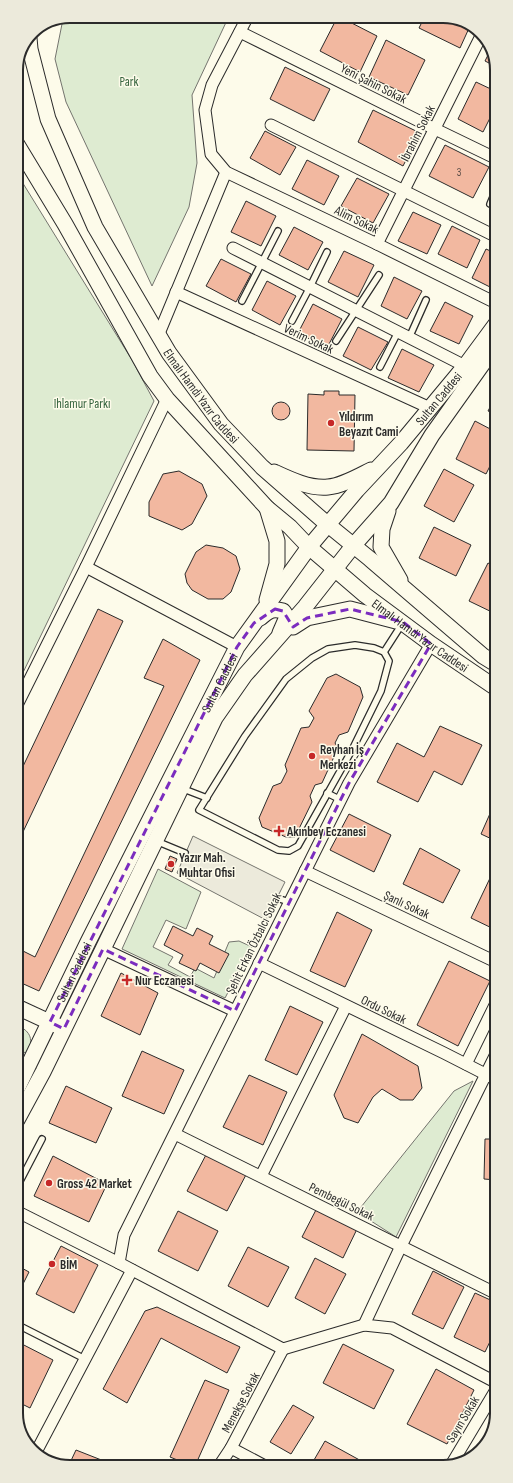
<svg xmlns="http://www.w3.org/2000/svg" width="513" height="1483" viewBox="0 0 513 1483" font-family="'Sofia Sans Condensed',sans-serif">
<rect width="100%" height="100%" fill="#fdfbea"/>
<g fill="#deebd1" stroke="#74746e">
<polygon points="70,16 229,16 192,95 197,163 189,207 152,286 66,102 55,59 63,19"/>
<polygon points="16,172 132,360 154,401 17,685"/>
<polygon points="158,869 201,892 186,929 166,920 153,947 173,957 168,965 190,977 195,968 214,978 229,942 239,941 252,947 225,998 122,949"/>
<path d="M17,1025c15,7 16,15 11,29l-11,-5z"/>
<polygon points="473,1081 396,1237 357,1212 454,1091"/>
</g>
<polygon fill="#eceadb" stroke="#74746e" points="193,836 285,882 266,920 177,873"/>
<g fill="#f2b8a0" stroke="#2b2b2b">
<polygon points="338,16 377,36 360,72 320,51"/>
<polygon points="425,16 447,16 470,26 460,48 419,28"/>
<polygon points="386,40 425,60 408,95 369,77"/>
<polygon points="491,49 495,56 495,66 485,61"/>
<polygon points="285,67 330,89 314,121 270,99"/>
<polygon points="476,82 495,91 495,108 483,132 458,119"/>
<polygon points="373,110 420,133 403,166 358,142"/>
<polygon points="265,131 296,147 280,175 250,158"/>
<polygon points="445,145 489,167 473,198 429,176"/>
<polygon points="307,160 339,176 324,205 292,189"/>
<polygon points="357,178 389,194 373,223 341,206"/>
<polygon points="246,201 276,216 261,246 231,232"/>
<polygon points="413,212 441,225 427,254 398,241"/>
<polygon points="452,226 480,240 467,268 438,254"/>
<polygon points="294,227 323,242 308,270 279,255"/>
<polygon points="486,249 495,253 496,290 472,278"/>
<polygon points="344,251 374,265 358,297 328,282"/>
<polygon points="221,259 251,274 236,302 206,286"/>
<polygon points="394,277 422,291 407,319 381,306"/>
<polygon points="267,281 296,296 280,325 252,310"/>
<polygon points="445,302 473,316 459,344 430,331"/>
<polygon points="313,304 342,319 327,348 298,333"/>
<polygon points="358,327 388,342 371,370 343,356"/>
<polygon points="402,349 434,365 419,392 388,378"/>
<polygon points="324,391 339,391 339,395 355,395 354,451 307,450 308,394 324,395"/>
<polygon points="496,396 496,414 488,411"/>
<circle cx="281" cy="411" r="9"/>
<polygon points="475,421 496,432 496,454 486,474 456,459"/>
<polygon points="444,469 474,485 454,522 424,506"/>
<polygon points="179,471 202,484 207,496 192,524 182,530 149,516 149,502 163,474"/>
<polygon points="434,527 471,545 456,576 419,558"/>
<polygon points="206,545 223,548 236,556 240,569 231,592 223,599 208,599 192,590 187,583 185,574 196,552"/>
<polygon points="488,563 496,567 496,614 469,601"/>
<polygon points="98,609 123,621 22,834 17,832 17,779"/>
<polygon points="163,639 200,660 39,991 17,981 17,948 35,957 164,686 144,678"/>
<polygon points="336,674 360,687 363,697 348,732 339,735 335,743 338,748 322,783 315,785 310,796 312,802 295,837 286,837 262,827 259,818 273,786 281,783 287,771 285,765 301,728 309,727 314,718 309,711 327,678"/>
<polygon points="440,726 482,745 462,785 434,771 418,802 377,782 397,743 424,757"/>
<polygon points="496,800 496,841 481,834"/>
<polygon points="349,814 391,835 374,872 330,850"/>
<polygon points="420,848 460,870 443,903 403,884"/>
<polygon points="170,856 177,859 172,872 165,869"/>
<polygon points="491,876 496,879 496,930 471,918"/>
<polygon points="337,912 372,930 345,987 310,971"/>
<polygon points="173,926 193,936 197,928 213,936 209,944 229,954 219,973 200,963 196,971 179,963 183,955 164,945"/>
<polygon points="449,961 490,981 458,1046 417,1025"/>
<polygon points="121,973 158,993 140,1035 101,1016"/>
<polygon points="290,1006 323,1022 297,1075 265,1060"/>
<polygon points="362,1034 418,1066 422,1088 413,1100 400,1100 382,1089 373,1097 358,1123 344,1118 334,1095"/>
<polygon points="142,1051 184,1070 164,1114 122,1096"/>
<polygon points="249,1075 287,1092 263,1145 223,1127"/>
<polygon points="66,1086 112,1108 96,1143 49,1123"/>
<polygon points="492,1134 497,1134 497,1180 484,1179 485,1139 492,1139"/>
<polygon points="208,1151 248,1171 227,1211 187,1191"/>
<polygon points="53,1156 107,1184 89,1222 34,1196"/>
<polygon points="318,1206 358,1227 343,1258 302,1237"/>
<polygon points="178,1211 218,1231 198,1271 158,1251"/>
<polygon points="61,1246 98,1265 74,1313 36,1294"/>
<polygon points="248,1247 289,1267 268,1307 228,1286"/>
<polygon points="315,1258 346,1274 325,1314 295,1298"/>
<polygon points="18,1266 29,1272 18,1294"/>
<polygon points="433,1271 464,1287 443,1329 412,1314"/>
<polygon points="475,1293 497,1303 497,1327 485,1352 454,1337"/>
<polygon points="157,1307 240,1347 227,1373 161,1338 127,1403 103,1389 145,1311"/>
<polygon points="18,1342 53,1360 30,1408 18,1402"/>
<polygon points="343,1344 394,1370 374,1409 323,1383"/>
<polygon points="436,1369 474,1390 447,1444 407,1424"/>
<polygon points="205,1380 229,1390 195,1466 192,1466 170,1457"/>
<polygon points="293,1405 314,1417 291,1454 270,1442"/>
<polygon points="325,1441 365,1463 363,1466 324,1466 314,1460"/>
<polygon points="76,1450 109,1463 108,1467 68,1467"/>
</g>
<g fill="none" stroke-linecap="round" stroke-linejoin="round">
<g stroke="#2b2b2b" stroke-width="8">
<g id="lane">
<polyline points="490,204 495,192"/>
<polyline points="242,301 278,231"/>
<polyline points="292,321 310,287 327,252"/>
<polyline points="409,338 426,300"/>
<polyline points="336,341 379,275"/>
<polyline points="380,367 398,332"/>
<polygon points="355,645 374,648 384,652 389,661 381,691 352,750 298,846 289,851 278,850 199,810 245,736 286,679 312,658 328,649"/>
<polyline points="384,652 402,624"/>
<polyline points="181,788 207,798"/>
<polyline points="327,793 341,800"/>
<polyline points="156,841 185,853"/>
<polyline points="277,898 289,902"/>
<polyline points="17,1187 42,1139"/>
<polyline points="18,1325 85,1359"/>
</g>
</g>
<g stroke="#2b2b2b" stroke-width="13">
<g id="street">
<polyline points="248,16 212,85 205,110 211,154 226,172 377,244 496,303"/>
<polyline points="240,32 435,129 495,158"/>
<polyline points="271,125 495,236"/>
<polyline points="377,244 482,34"/>
<polyline points="233,248 465,366"/>
<polyline points="176,292 430,408"/>
<polyline points="158,336 226,172"/>
<polyline points="86,567 237,647"/>
<polyline points="17,705 86,567 167,399"/>
<polyline points="305,871 496,962"/>
<polyline points="103,949 235,1011"/>
<polyline points="259,963 444,1053 497,1080"/>
<polyline points="17,1061 28,1065"/>
<polyline points="466,1064 496,1003"/>
<polyline points="175,1134 497,1294"/>
<polyline points="261,1176 346,1006"/>
<polyline points="18,1212 119,1263 283,1349 364,1325 392,1328 497,1383"/>
<polyline points="119,1263 124,1235 349,783 431,644"/>
<polyline points="364,1325 401,1246 497,1052"/>
<polyline points="231,1448 265,1466"/>
<polyline points="35,1454 132,1270"/>
<polyline points="451,1465 497,1388"/>
<polyline points="219,1466 231,1448 283,1349"/>
</g>
</g>
<g stroke="#2b2b2b" stroke-width="17">
<g id="secondary">
<path id="s1" d="M29,38l1,11 18,70 47,108 74,126 52,71 41,43 65,57 43,35 113,97 13,8"/>
<path id="s2" d="M16,143l49,81 85,152 17,23 100,109 23,19 19,20 56,48 66,49 65,44"/>
<path d="M274,472c15,7 36,17 54,15 14,-1 31,-11 43,-17"/>
<polyline points="388,511 382,529 381,547 400,580"/>
<polyline points="267,600 277,564 277,541 267,508"/>
<path d="M260,618c9,-7 11,-10 23,-7l4,6 -7,16"/>
<polyline points="293,627 307,618 350,609 396,621"/>
<polyline points="17,1007 58,1026"/>
<path id="s3" d="M17,1089l71,-147 149,-295 72,-100 48,-57 44,-47 64,-77 31,-42"/>
<polyline points="17,1120 43,1072 103,949 215,718 245,675 305,607 353,546 391,503 432,435 496,345"/>
</g>
</g>
<use href="#lane" stroke="#fdfbea" stroke-width="5.5"/>
<use href="#street" stroke="#fdfbea" stroke-width="11"/>
<use href="#secondary" stroke="#fdfbea" stroke-width="15"/>
</g>
<path fill="none" stroke="#7b2cbf" stroke-width="3" stroke-dasharray="8 5" stroke-linejoin="round" d="M275,609l8,2 10,16 14,-9 43,-9 53,13 28,22 -82,139 -114,228 -132,-62 -39,80 -14,-7 187,-375 17,-24z"/>
<g fill="#c62828" stroke="#fdfbea" stroke-width="1.5">
<circle cx="331" cy="423" r="4"/>
<circle cx="312" cy="756" r="4"/>
<path d="M277 825h4v4h4v4h-4v4h-4v-4h-4v-4h4z"/>
<circle cx="171" cy="864" r="4"/>
<path d="M125 974h4v4h4v4h-4v4h-4v-4h-4v-4h4z"/>
<circle cx="49" cy="1183" r="4"/>
<circle cx="52" cy="1264" r="4"/>
</g>
<g text-anchor="middle" stroke-width="3" stroke-linejoin="round" paint-order="stroke">
<g font-size="11" fill="#5d4e48">
<text x="459" y="176">3</text>
</g>
<g font-size="13" fill="#34623c" stroke="#fdfbea">
<text x="129" y="86">Park</text>
<text x="82" y="408">Ihlamur Parkı</text>
</g>
<g font-size="13" fill="#2b2b2b" stroke="#fdfbea">
<text transform="translate(374 83) rotate(27)" y="5">Yeni Şahin Sokak</text>
<text transform="translate(417 133) rotate(-63)" y="5">İbrahim Sokak</text>
<text transform="translate(357 219) rotate(26)" y="5">Alim Sokak</text>
<text transform="translate(309 338) rotate(25)" y="5">Verim Sokak</text>
<text dy="5" stroke="none"><textPath href="#s1" startOffset="401">Elmalı Hamdi Yazır Caddesi</textPath></text>
<text dy="5" stroke="none"><textPath href="#s3" startOffset="814">Sultan Caddesi</textPath></text>
<text dy="5" stroke="none"><textPath href="#s2" startOffset="645">Elmalı Hamdi Yazır Caddesi</textPath></text>
<text dy="5" stroke="none"><textPath href="#s3" startOffset="454">Sultan Caddesi</textPath></text>
<text transform="translate(407 904) rotate(25)" y="5">Şanlı Sokak</text>
<text transform="translate(253 943) rotate(-64)" y="5">Şehit Erkan Özbalcı Sokak</text>
<text dy="5" stroke="none"><textPath href="#s3" startOffset="130">Sultan Caddesi</textPath></text>
<text transform="translate(384 1009) rotate(26)" y="5">Ordu Sokak</text>
<text transform="translate(342 1201) rotate(26)" y="5">Pembegül Sokak</text>
<text transform="translate(240 1402) rotate(-62)" y="5">Menekşe Sokak</text>
<text transform="translate(462 1419) rotate(-59)" y="5">Sayın Sokak</text>
</g>
<g font-size="13" font-weight="bold" fill="#2b2b2b" stroke="#fdfbea" text-anchor="start">
<text x="339" y="421">Yıldırım<tspan x="339" dy="15">Beyazıt Cami</tspan></text>
<text x="320" y="754">Reyhan İş<tspan x="320" dy="15">Merkezi</tspan></text>
<text x="287" y="836">Akınbey Eczanesi</text>
<text x="179" y="862">Yazır Mah.<tspan x="179" dy="15">Muhtar Ofisi</tspan></text>
<text x="135" y="985">Nur Eczanesi</text>
<text x="57" y="1188">Gross 42 Market</text>
<text x="60" y="1269">BİM</text>
</g>
</g>
<path d="M0 0H513V1483H0ZM70 23H443A47 47 0 0 1 490 70V1413A47 47 0 0 1 443 1460H70A47 47 0 0 1 23 1413V70A47 47 0 0 1 70 23Z" fill="#eceadb" fill-rule="evenodd"/>
<path fill="none" stroke="#2b2b2b" stroke-width="2" d="M70 23H443A47 47 0 0 1 490 70V1413A47 47 0 0 1 443 1460H70A47 47 0 0 1 23 1413V70A47 47 0 0 1 70 23Z"/>
</svg>
